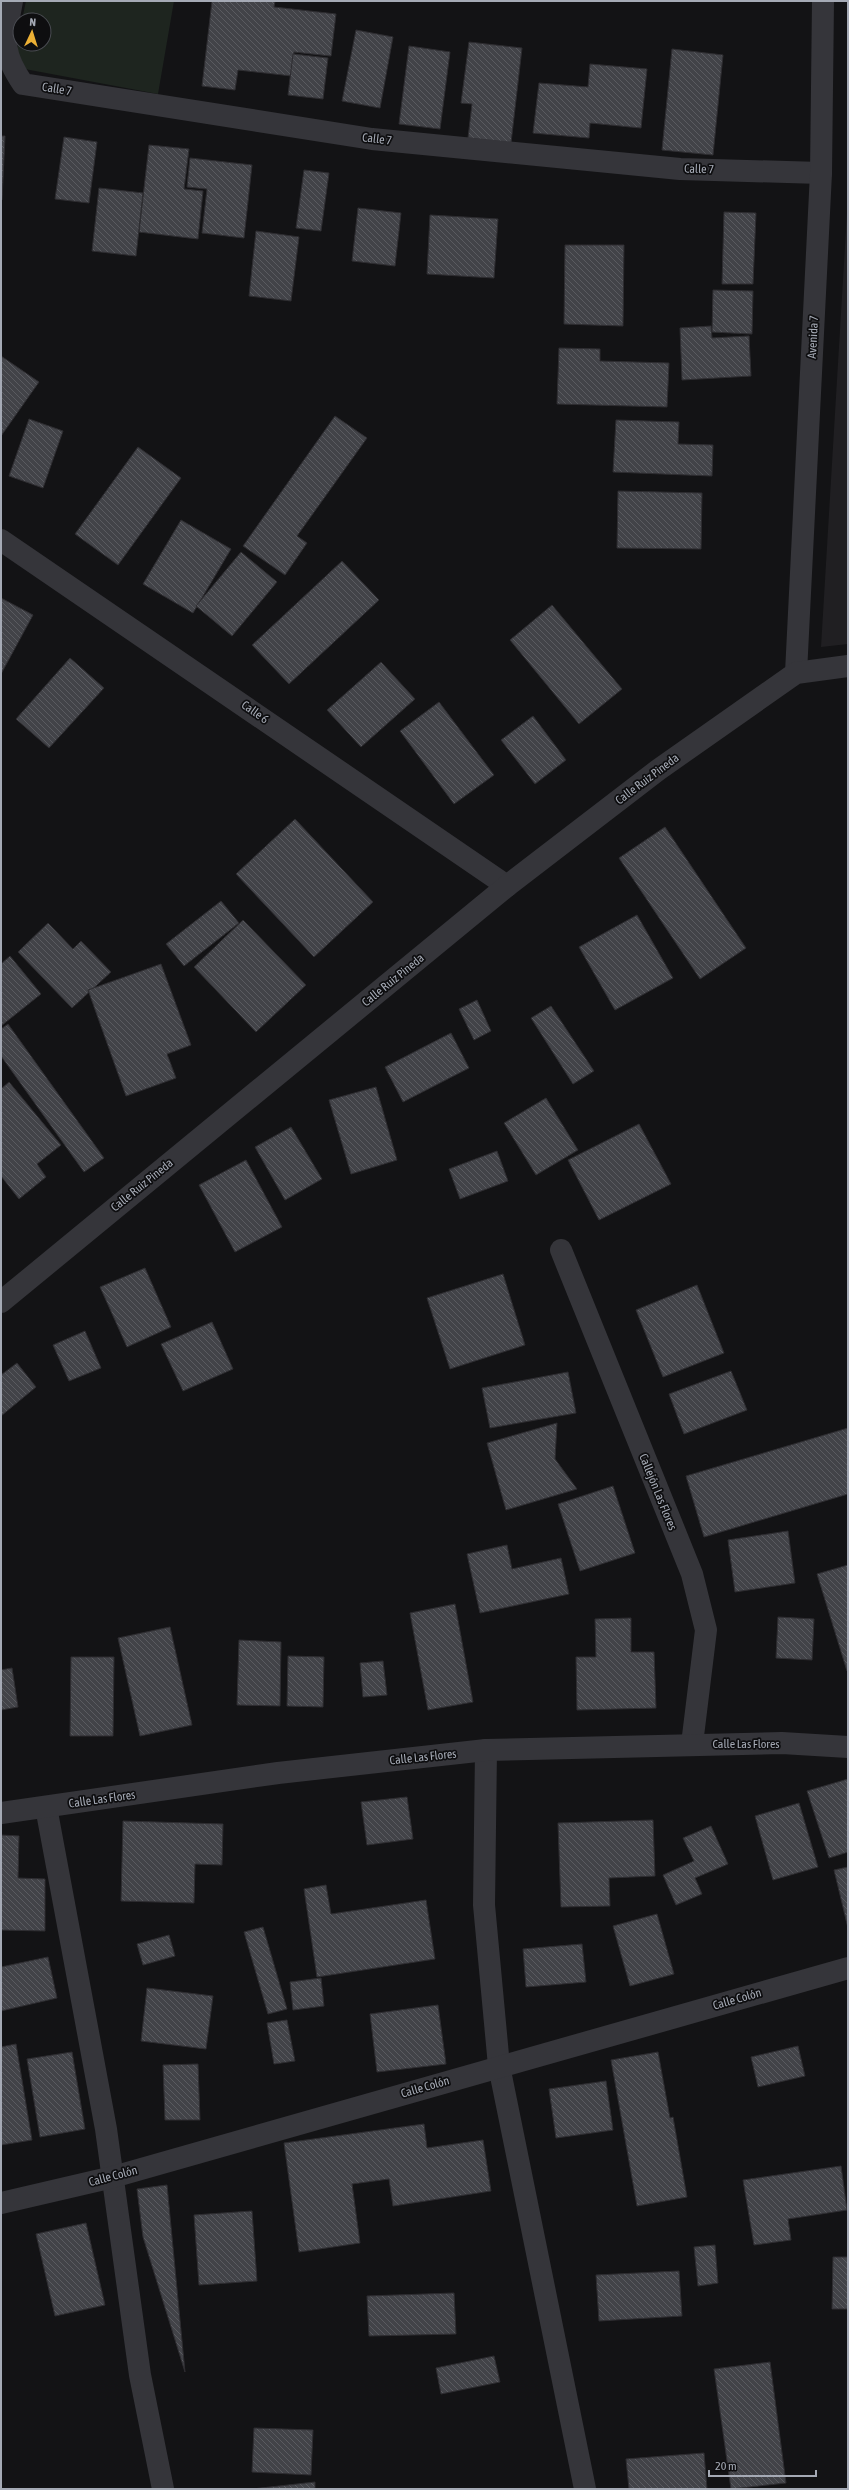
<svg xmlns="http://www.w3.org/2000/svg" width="849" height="2490" viewBox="0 0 849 2490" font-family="'Asap Condensed',sans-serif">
<defs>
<pattern id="building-back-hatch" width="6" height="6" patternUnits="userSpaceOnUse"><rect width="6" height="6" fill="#424348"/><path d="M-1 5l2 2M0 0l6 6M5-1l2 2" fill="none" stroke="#5a5b60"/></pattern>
</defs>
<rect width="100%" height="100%" fill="#131315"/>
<polygon fill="#201f22" points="848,1 848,644 821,647 847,213"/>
<polygon fill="#1e251f" points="26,1 174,1 158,94 14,67 20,34 20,44 44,44 44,20 22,20"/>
<g fill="url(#building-back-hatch)" stroke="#2e2d31">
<polygon points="212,1 275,1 274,7 336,14 331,56 294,52 292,76 238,70 235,90 202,86"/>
<polygon points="356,30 393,37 380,108 342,101"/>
<polygon points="469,42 522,48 511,143 468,138 472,104 461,103"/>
<polygon points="409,46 450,52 440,129 399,124"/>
<polygon points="672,49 723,55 713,155 662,150"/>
<polygon points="293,54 328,58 323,99 288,95"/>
<polygon points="590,64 647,69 641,128 590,123 589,138 533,133 539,83 588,87"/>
<polygon points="1,136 5,136 2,200 1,200"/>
<polygon points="64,137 97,142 89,203 55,199"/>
<polygon points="149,145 189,149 184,189 203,191 198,239 139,232"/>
<polygon points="190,158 252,165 244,238 202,233 207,189 187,187"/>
<polygon points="304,170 329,173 321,231 296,228"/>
<polygon points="99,188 143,193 136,256 92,251"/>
<polygon points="358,208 401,213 395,266 352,261"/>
<polygon points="724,212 756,213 753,284 722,284"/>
<polygon points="430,215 498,219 494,278 427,274"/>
<polygon points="256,231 299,237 291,301 249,296"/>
<polygon points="565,245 624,245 623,326 564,324"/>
<polygon points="713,290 753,291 752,334 712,332"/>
<polygon points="711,326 712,338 749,336 751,376 682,380 680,328"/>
<polygon points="559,348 600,349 600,361 669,363 667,407 557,404"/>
<polygon points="1,356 39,382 1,436"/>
<polygon points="335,416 367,438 297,536 307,543 285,575 243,546"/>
<polygon points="29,419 63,431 43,488 9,476"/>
<polygon points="616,420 679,422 678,444 713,445 712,476 613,472"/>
<polygon points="138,447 181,478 118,565 75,534"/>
<polygon points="618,491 702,493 701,549 617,548"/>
<polygon points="181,520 231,549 193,613 143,584"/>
<polygon points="241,552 277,582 232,636 196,606"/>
<polygon points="342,561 379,600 289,684 252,645"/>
<polygon points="1,598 33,615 1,674"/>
<polygon points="552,605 622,689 579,724 510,640"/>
<polygon points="70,658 104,688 49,748 16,719"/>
<polygon points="381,662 415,699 361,747 327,710"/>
<polygon points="439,702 494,775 454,804 400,731"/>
<polygon points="533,716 566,760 535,784 501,740"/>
<polygon points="295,819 373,902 314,957 236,874"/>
<polygon points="665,827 746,948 700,979 619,858"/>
<polygon points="221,901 239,923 184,966 166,944"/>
<polygon points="637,915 673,978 615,1010 579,947"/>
<polygon points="243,920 306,985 256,1032 194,967"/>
<polygon points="48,923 73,949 81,941 111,972 72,1008 18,952"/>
<polygon points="10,956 41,994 1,1026 1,964"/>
<polygon points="161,964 191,1045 167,1054 176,1078 126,1096 88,990"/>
<polygon points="477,1000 491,1031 474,1040 459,1009"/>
<polygon points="551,1006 594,1071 573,1084 531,1018"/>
<polygon points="8,1024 104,1158 84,1172 1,1056 1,1029"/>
<polygon points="451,1033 469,1068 403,1102 385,1067"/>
<polygon points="9,1082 61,1145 37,1164 46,1177 19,1199 1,1176 1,1089"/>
<polygon points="376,1087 397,1160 351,1174 329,1100"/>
<polygon points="546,1098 578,1150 536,1175 504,1123"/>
<polygon points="639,1124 671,1184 599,1220 568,1160"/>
<polygon points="291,1127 322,1179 285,1200 255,1147"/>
<polygon points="497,1151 508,1181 460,1199 449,1169"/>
<polygon points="246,1160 282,1227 235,1252 199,1185"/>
<polygon points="145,1268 171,1327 127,1347 100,1287"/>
<polygon points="503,1274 525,1345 450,1369 427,1298"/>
<polygon points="697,1285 724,1353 663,1377 636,1310"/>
<polygon points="212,1322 233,1369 183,1391 161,1344"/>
<polygon points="85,1331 101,1368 69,1381 53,1345"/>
<polygon points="17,1363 36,1387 1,1416 1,1375"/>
<polygon points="731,1371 747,1410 684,1434 669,1394"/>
<polygon points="568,1372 576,1413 490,1428 482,1388"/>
<polygon points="557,1423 555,1459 577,1489 506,1510 487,1443"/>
<polygon points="848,1428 848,1494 704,1537 686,1476"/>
<polygon points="613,1486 635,1553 580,1571 558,1504"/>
<polygon points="788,1531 795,1583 735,1592 728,1540"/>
<polygon points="507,1545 512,1569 561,1558 569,1594 480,1613 467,1554"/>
<polygon points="848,1565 848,1671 847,1671 817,1574"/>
<polygon points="455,1604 473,1702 428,1710 410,1613"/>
<polygon points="778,1617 814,1619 812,1660 776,1658"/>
<polygon points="631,1618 631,1652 654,1652 656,1708 577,1710 576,1657 596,1657 595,1619"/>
<polygon points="170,1627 192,1725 140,1736 118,1638"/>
<polygon points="239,1640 281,1642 280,1706 237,1705"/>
<polygon points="288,1656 324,1657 323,1707 287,1706"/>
<polygon points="71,1657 114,1657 113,1736 70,1736"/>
<polygon points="383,1661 387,1695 363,1697 360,1663"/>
<polygon points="12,1668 18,1707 1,1710 1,1670"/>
<polygon points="848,1779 848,1852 829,1858 807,1791"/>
<polygon points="407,1797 413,1839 367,1845 361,1802"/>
<polygon points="799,1803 818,1867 773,1880 755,1816"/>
<polygon points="653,1820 655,1876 609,1878 610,1906 561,1907 558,1823"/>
<polygon points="123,1821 223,1824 222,1865 195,1864 194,1903 121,1901"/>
<polygon points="711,1826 728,1864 695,1878 702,1894 676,1905 663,1875 694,1861 683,1838"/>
<polygon points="1,1835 19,1836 18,1878 45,1879 45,1931 1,1930"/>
<polygon points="848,1867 848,1928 834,1870"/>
<polygon points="326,1885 331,1914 426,1900 435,1959 317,1977 304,1889"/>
<polygon points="657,1914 674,1974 630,1986 613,1926"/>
<polygon points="263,1927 287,2009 268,2014 244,1932"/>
<polygon points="169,1935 175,1956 143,1965 137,1944"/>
<polygon points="582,1944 586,1982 526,1987 523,1949"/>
<polygon points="48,1957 57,1998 1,2011 1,1967"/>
<polygon points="321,1978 324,2006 293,2010 290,1982"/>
<polygon points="147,1988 213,1996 206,2049 141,2041"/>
<polygon points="438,2005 446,2064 377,2072 370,2014"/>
<polygon points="287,2020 295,2061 274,2064 267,2023"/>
<polygon points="16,2044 32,2140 1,2145 1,2047"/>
<polygon points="798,2046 805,2076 758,2087 751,2057"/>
<polygon points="72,2052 85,2129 40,2137 27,2059"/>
<polygon points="658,2052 670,2118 673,2117 687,2197 637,2206 611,2060"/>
<polygon points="198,2064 200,2120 165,2120 163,2065"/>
<polygon points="606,2081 613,2130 556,2138 549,2089"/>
<polygon points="424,2124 427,2148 483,2140 491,2191 393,2206 389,2179 352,2184 360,2243 299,2252 284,2143"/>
<polygon points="841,2166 847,2210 788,2219 791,2240 754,2245 743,2180"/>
<polygon points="167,2185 185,2372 143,2237 137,2189"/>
<polygon points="252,2211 257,2281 199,2285 194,2215"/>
<polygon points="86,2223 105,2305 55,2316 36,2234"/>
<polygon points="715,2245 718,2283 698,2286 694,2247"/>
<polygon points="833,2257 848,2257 848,2309 832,2309"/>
<polygon points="679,2271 682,2316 599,2321 596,2275"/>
<polygon points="454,2293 456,2334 369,2336 367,2296"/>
<polygon points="494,2356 500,2382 441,2394 436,2368"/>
<polygon points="770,2362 786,2483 731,2489 714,2369"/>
<polygon points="254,2428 313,2430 311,2475 252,2472"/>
<polygon points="704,2453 707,2489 629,2489 626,2459"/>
<polygon points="315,2482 315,2489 252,2489"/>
</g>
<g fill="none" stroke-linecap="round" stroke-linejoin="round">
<g stroke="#35353a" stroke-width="22">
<path d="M12,1c-7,39 -12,49 11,83l349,55 308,30 141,4"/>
<polyline points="1,540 507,886"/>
<polyline points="796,673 821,173 823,1"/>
<polyline points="561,1250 692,1574 706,1630 692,1744"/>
<polyline points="1,1302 507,886 658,770 796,673 848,666"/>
<polyline points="486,1750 484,1905 499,2066 585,2489"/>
<polyline points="46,1807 106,2129 140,2375 163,2489"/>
<polyline points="1,1813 278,1773 486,1750 782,1743 848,1747"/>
<polyline points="1,2203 113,2177 848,1968"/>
</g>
</g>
<g text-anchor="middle" stroke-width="3.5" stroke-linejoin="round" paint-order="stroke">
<g font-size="12" fill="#a5aab5" stroke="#0e0e10">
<text transform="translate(57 89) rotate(9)" y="4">Calle 7</text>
<text transform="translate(377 139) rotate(7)" y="4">Calle 7</text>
<text transform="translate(699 169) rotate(2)" y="4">Calle 7</text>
<text transform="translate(813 337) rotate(-87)" y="4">Avenida 7</text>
<text transform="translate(255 712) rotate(35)" y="4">Calle 6</text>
<text transform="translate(647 779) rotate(-37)" y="4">Calle Ruiz Pineda</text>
<text transform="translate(393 980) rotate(-39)" y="4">Calle Ruiz Pineda</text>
<text transform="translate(142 1185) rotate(-39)" y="4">Calle Ruiz Pineda</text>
<text transform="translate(658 1492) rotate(68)" y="4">Callejón Las Flores</text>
<text x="746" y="1748">Calle Las Flores</text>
<text transform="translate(423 1757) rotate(-6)" y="4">Calle Las Flores</text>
<text transform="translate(102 1799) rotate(-8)" y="4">Calle Las Flores</text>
<text transform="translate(737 1999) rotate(-16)" y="4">Calle Colón</text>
<text transform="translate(425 2087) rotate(-16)" y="4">Calle Colón</text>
<text transform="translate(113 2176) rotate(-15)" y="4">Calle Colón</text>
</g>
</g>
<rect width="849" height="2490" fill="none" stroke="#a5aab5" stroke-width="4"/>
<g transform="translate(32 32) rotate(4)"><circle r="19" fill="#0e0e10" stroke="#4a4c52"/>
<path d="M0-3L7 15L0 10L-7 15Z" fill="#ecb035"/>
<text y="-6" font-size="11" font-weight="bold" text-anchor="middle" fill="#a5aab5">N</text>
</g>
<path d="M709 2470v6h107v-6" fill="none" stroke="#a5aab5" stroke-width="2"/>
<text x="715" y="2470" font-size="12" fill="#a5aab5" stroke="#0e0e10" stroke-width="3" paint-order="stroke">20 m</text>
</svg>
